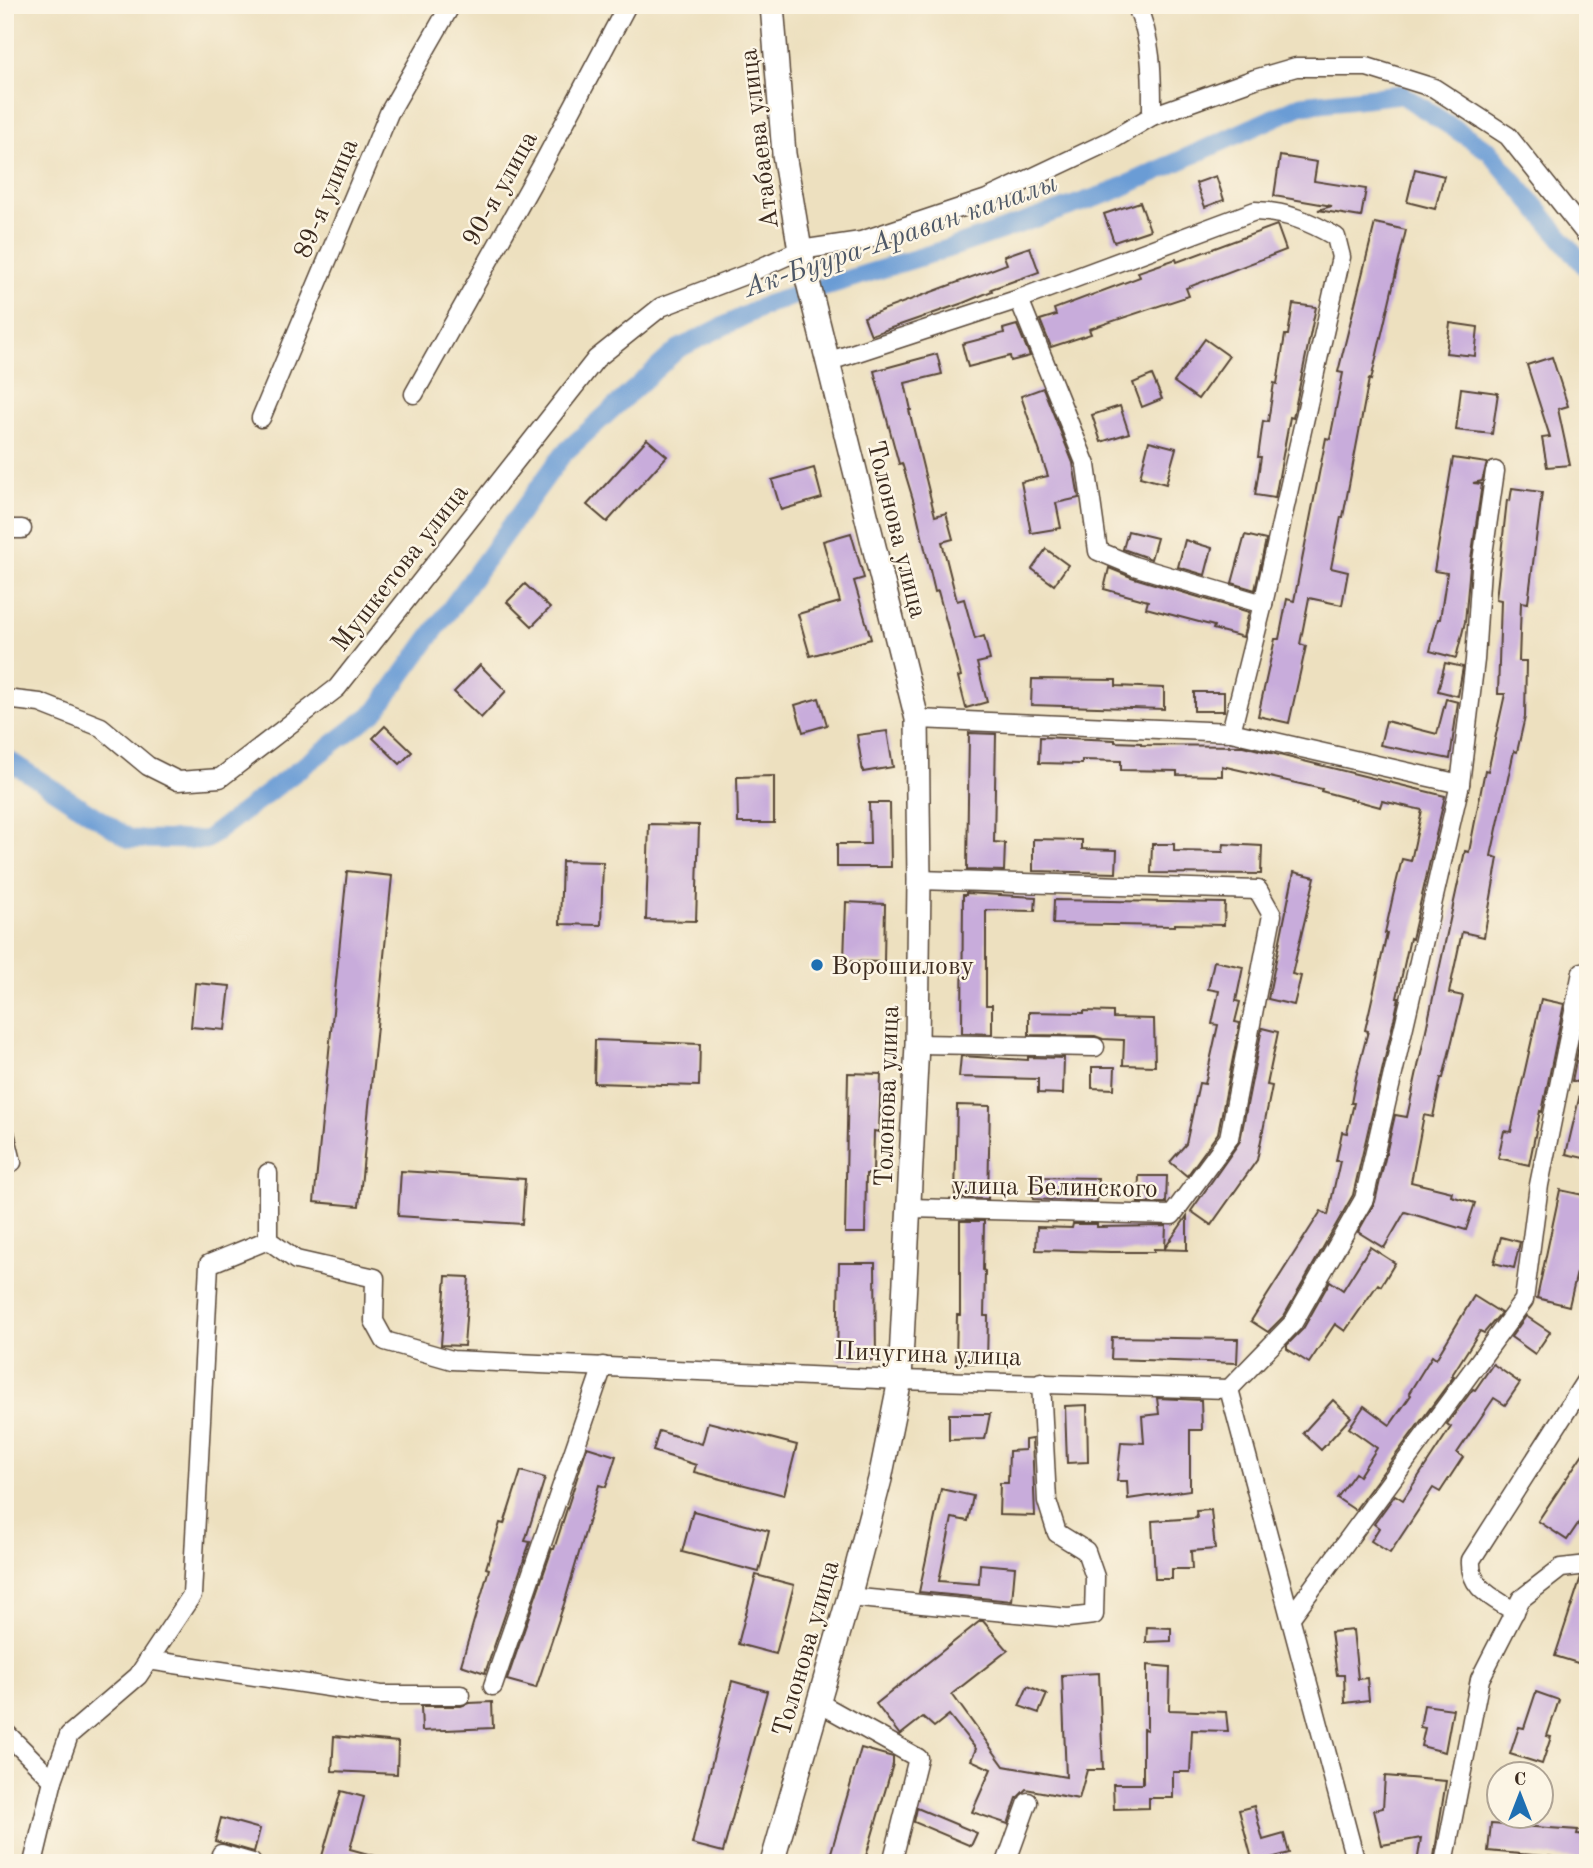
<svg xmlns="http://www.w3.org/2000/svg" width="1593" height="1868" viewBox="0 0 1593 1868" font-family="'Old Standard TT',serif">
<rect width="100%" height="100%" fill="#fcf5e5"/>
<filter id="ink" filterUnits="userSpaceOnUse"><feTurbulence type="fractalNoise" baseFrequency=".0143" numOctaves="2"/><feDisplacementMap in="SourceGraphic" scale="14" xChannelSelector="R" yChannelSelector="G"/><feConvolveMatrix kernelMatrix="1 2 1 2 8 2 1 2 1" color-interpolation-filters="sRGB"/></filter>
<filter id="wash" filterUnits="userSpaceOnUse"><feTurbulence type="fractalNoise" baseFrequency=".00686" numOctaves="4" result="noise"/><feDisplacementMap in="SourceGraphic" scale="28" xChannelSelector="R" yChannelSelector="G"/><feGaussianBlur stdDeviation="1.57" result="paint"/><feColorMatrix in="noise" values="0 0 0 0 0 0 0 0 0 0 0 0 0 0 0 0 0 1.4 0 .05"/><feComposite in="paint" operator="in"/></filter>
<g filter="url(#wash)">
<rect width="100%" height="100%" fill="#ede0bf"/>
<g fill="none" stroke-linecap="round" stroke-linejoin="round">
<polyline stroke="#6b9cd5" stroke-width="19" points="5,758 130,839 206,840 376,711 563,454 678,349 768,304 953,247 1109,193 1302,105 1401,94 1489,151 1588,270"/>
</g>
<g id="blocks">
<g fill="#c8acdb">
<polygon points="1280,156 1317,162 1314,181 1366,189 1361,217 1318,210 1332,206 1274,196"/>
<polygon points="1415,169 1444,176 1435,209 1407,202"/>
<polygon points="1216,176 1224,200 1205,207 1196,183"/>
<polygon points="1140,202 1150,230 1114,242 1104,214"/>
<polygon points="1375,223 1406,230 1371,380 1369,379 1343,517 1341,517 1331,568 1348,572 1342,605 1309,598 1300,644 1306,646 1289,723 1258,716 1275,639 1279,639 1287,599 1294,601 1326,438 1330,439 1343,373 1338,372"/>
<polygon points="1277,225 1286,250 1186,288 1189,296 1089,329 1091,334 1051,347 1040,320 1056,315 1054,309 1140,277 1138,272 1176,259 1177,262"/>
<polygon points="1030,247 1039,272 991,289 992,291 963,303 871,335 864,317 1007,264 1004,256"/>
<polygon points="1293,304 1316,307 1293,418 1290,417 1275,498 1255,495 1261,457 1258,457 1263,421 1268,422 1274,383 1277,384 1285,335 1288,335"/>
<polygon points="1450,323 1478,327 1475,356 1446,353"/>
<polygon points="1017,325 1030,356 1011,361 1010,356 968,367 962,344 1004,333 1003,329"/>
<polygon points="1205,339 1229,356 1198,399 1174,382"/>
<polygon points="937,354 942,374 905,383 911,410 909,410 935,516 946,513 953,539 942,542 957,601 964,599 975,639 984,636 990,660 977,663 987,702 966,708 958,677 961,676 938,591 935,592 915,506 902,463 899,464 874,371"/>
<polygon points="1552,357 1568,406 1558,409 1570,465 1547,467 1542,438 1550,437 1527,365"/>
<polygon points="1152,375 1162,399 1142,407 1133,383"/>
<polygon points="1043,388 1073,463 1079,498 1056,503 1061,528 1031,533 1021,482 1048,476 1021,396"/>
<polygon points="1461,388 1498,393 1492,434 1456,430"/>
<polygon points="1120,406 1129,433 1101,442 1092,415"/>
<polygon points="647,439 667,456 607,522 587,505"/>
<polygon points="1149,441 1176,448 1166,484 1140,477"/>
<polygon points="1453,458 1487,463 1482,481 1473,483 1482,484 1470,566 1465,622 1456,658 1430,651 1438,619 1440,619 1447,573 1434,571"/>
<polygon points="814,468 822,498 781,510 772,480"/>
<polygon points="1512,488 1542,492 1528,603 1521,602 1519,661 1526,661 1525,717 1517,752 1514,751 1491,856 1498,858 1484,937 1462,932 1449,993 1463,996 1443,1078 1441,1078 1433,1117 1424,1115 1411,1182 1452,1192 1451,1196 1475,1203 1466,1230 1405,1212 1384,1248 1358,1232 1375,1202 1395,1115 1407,1117 1465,851 1469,852 1485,770 1488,771 1505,694 1498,694 1501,600 1496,599 1507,500 1510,501"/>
<polygon points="1128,531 1157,538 1151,559 1123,549"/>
<polygon points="851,533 864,578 854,581 871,639 810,656 798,614 840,602 823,541"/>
<polygon points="1245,535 1266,540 1255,590 1232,583"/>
<polygon points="1185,540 1212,548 1205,575 1178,567"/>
<polygon points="1046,549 1068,565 1054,585 1032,569"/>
<polygon points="1109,568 1131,577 1249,612 1243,637 1213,629 1214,626 1146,608 1148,601 1104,589"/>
<polygon points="525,584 550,608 532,626 507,602"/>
<polygon points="1445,663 1463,667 1458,696 1438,691"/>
<polygon points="480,665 506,691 481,718 454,692"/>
<polygon points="1032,679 1116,680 1116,686 1164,688 1164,709 1031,705"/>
<rect x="1194" y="692" width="30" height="19"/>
<polygon points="819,698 827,725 803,732 795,705"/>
<polygon points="1446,699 1458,702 1450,759 1380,745 1386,721 1437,734"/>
<polygon points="385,726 412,752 400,764 373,738"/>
<polygon points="887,731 893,767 863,772 857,735"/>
<polygon points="969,733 996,734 994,842 1005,843 1004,871 967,870"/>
<polygon points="1040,737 1115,740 1115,742 1141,743 1141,745 1243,746 1445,796 1412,939 1410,938 1397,998 1399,998 1353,1195 1284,1316 1268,1332 1251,1321 1321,1211 1328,1215 1340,1161 1336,1161 1342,1132 1347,1133 1354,1103 1351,1103 1356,1077 1368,1031 1365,1030 1387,933 1385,933 1393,896 1402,859 1411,861 1422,810 1382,801 1380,807 1321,791 1322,789 1222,766 1222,776 1177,775 1177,771 1121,770 1121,761 1082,760 1082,764 1039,763"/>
<polygon points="774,776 774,823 738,823 737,777"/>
<polygon points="869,803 890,803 891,867 837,867 837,844 870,844"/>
<polygon points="649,824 699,825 696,921 646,920"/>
<polygon points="1033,839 1082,840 1082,849 1117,850 1116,873 1033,871"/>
<polygon points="1152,844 1174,844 1174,851 1223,852 1224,844 1262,846 1261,874 1151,873"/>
<polygon points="562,861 603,862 601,925 560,924"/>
<polygon points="347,871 392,876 359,1206 314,1202"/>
<polygon points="1294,872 1315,877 1292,974 1301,976 1294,1005 1268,999"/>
<polygon points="966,893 1036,897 1035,911 986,910 986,1005 992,1005 992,1034 962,1033 963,895 966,895"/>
<polygon points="1054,900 1225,903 1224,925 1175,924 1175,926 1053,924"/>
<polygon points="846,902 885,904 884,962 844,961"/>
<polygon points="1214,961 1243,967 1236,1001 1240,1002 1235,1022 1240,1023 1218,1133 1187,1176 1170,1162 1186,1144 1199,1083 1205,1084 1218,1025 1212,1024 1219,991 1208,989"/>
<polygon points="195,983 230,986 225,1030 191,1027"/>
<polygon points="1541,999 1564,1004 1542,1112 1540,1111 1529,1165 1498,1158 1504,1131 1511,1132"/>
<polygon points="1586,1010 1588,1010 1588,1084 1572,1081"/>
<polygon points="1084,1011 1113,1012 1113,1018 1154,1019 1155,1066 1123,1065 1124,1040 1103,1039 1095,1036 1029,1035 1029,1012 1084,1013"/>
<polygon points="1262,1028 1278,1032 1267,1085 1272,1086 1257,1160 1211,1225 1191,1211 1240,1141"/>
<polygon points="595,1040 700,1044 699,1086 594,1083"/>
<polygon points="961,1056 1028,1060 1028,1057 1064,1058 1063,1094 1038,1093 1038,1079 959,1077"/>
<polygon points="1092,1067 1115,1067 1114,1089 1092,1088"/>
<polygon points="848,1073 881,1074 879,1132 874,1131 873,1174 866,1174 865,1233 845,1233"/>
<polygon points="1582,1086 1588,1087 1588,1159 1566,1154"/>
<polygon points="957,1105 990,1106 988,1199 955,1198"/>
<polygon points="401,1171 525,1179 522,1224 398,1216"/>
<polygon points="1139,1176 1167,1176 1166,1203 1138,1203"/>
<polygon points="1033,1177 1098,1178 1097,1202 1033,1199"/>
<polygon points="1560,1190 1588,1196 1588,1211 1579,1250 1582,1251 1569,1306 1537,1298"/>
<polygon points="1187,1216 1187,1250 1154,1249 1154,1252 1111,1252 1036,1250 1037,1227 1072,1228 1073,1224 1097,1224 1097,1227 1166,1226 1165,1248"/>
<polygon points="960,1221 984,1221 983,1270 985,1271 984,1316 988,1316 987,1363 956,1363 957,1315 960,1315"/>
<polygon points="1501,1237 1520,1242 1514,1268 1494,1263"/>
<polygon points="1370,1247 1395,1263 1381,1286 1378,1284 1345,1331 1335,1324 1309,1363 1287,1349 1287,1345 1303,1329 1330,1281 1343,1290"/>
<polygon points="839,1263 875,1263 876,1360 837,1360"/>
<polygon points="446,1276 469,1277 464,1346 441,1345"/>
<polygon points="1474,1296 1501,1313 1484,1333 1480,1331 1452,1375 1454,1376 1355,1510 1337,1498 1355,1473 1359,1476 1377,1448 1349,1428 1364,1406 1390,1425 1411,1395 1409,1393 1432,1356 1436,1359"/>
<polygon points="1526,1316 1550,1332 1535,1354 1511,1337"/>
<polygon points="1112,1337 1238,1339 1237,1363 1111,1359"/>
<polygon points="1493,1364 1520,1383 1505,1405 1494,1398 1457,1453 1463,1457 1440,1492 1433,1488 1390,1553 1371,1541 1379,1528 1374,1524 1395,1495 1403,1500 1451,1427 1447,1424 1473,1389 1475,1390"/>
<polygon points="1157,1398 1201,1400 1202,1430 1190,1430 1190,1490 1128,1499 1127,1481 1117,1481 1121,1442 1144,1443 1142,1416 1159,1414"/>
<polygon points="1333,1400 1351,1417 1321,1450 1303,1433"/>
<polygon points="1087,1405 1088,1462 1067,1463 1065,1406"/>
<polygon points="949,1414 990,1414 985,1439 949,1440"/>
<polygon points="708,1422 797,1445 784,1495 694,1472 696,1465 653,1451 659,1431 702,1444"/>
<polygon points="1032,1439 1035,1516 999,1515 1000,1483 1008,1483 1009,1451 1025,1450 1025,1440"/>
<polygon points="1588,1446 1588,1509 1567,1540 1538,1521"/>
<polygon points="587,1447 616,1456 606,1487 599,1485 564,1604 536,1688 507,1680 552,1549 554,1549"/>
<polygon points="521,1471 545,1478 525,1541 530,1542 485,1673 461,1665 489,1569 486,1568 500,1523 504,1524"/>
<polygon points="941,1489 973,1496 968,1521 952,1518 939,1581 979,1584 980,1564 1015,1567 1012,1601 919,1592"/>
<polygon points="1211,1510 1215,1549 1191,1551 1192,1569 1172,1569 1172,1579 1155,1579 1152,1521 1197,1518 1196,1511"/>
<polygon points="693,1511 769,1531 759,1572 682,1552"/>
<polygon points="756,1575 794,1585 776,1654 738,1644"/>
<polygon points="1588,1576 1588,1643 1581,1664 1555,1656 1581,1577"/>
<polygon points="980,1621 983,1621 1008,1650 952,1694 1004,1766 1066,1777 1062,1675 1099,1673 1103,1770 1087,1770 1079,1799 1026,1789 1017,1798 1008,1824 972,1812 991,1769 971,1760 976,1749 949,1715 934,1727 923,1717 900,1735 876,1704"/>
<polygon points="1147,1627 1171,1628 1171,1641 1146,1642"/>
<polygon points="1353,1630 1358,1679 1367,1678 1369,1700 1345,1703 1344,1675 1337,1675 1331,1632"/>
<polygon points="1147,1665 1170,1667 1169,1710 1226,1712 1228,1731 1192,1730 1190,1772 1173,1772 1173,1798 1149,1798 1149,1808 1114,1809 1113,1784 1143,1784 1143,1729 1147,1730"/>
<polygon points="732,1681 767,1691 723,1852 692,1844"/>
<polygon points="1028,1686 1047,1694 1039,1713 1019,1706"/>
<polygon points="1536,1692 1559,1700 1547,1736 1551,1737 1542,1764 1510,1754 1519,1727 1524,1728"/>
<polygon points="492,1702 493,1728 422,1731 421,1706 461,1706 469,1703"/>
<polygon points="1424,1705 1453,1709 1445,1752 1421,1746 1425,1728 1420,1727"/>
<polygon points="334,1736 398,1742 397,1774 332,1771"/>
<polygon points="861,1748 893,1757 893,1764 864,1863 828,1863"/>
<polygon points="1385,1776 1446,1781 1433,1863 1417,1863 1421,1838 1382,1845 1374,1810 1383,1808"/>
<polygon points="341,1791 364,1797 350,1849 383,1858 383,1863 320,1863"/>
<polygon points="1254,1806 1263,1840 1284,1834 1289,1853 1253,1863 1239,1810"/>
<polygon points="917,1808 977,1833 971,1846 914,1822"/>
<polygon points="221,1818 260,1829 254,1852 215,1841"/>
<polygon points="1491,1824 1578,1830 1577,1834 1588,1835 1588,1860 1488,1851"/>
</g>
</g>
</g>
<g filter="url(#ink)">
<use href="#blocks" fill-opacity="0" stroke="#564536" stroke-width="2"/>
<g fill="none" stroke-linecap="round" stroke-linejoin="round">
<g stroke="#564536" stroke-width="21">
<g id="minor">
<path d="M1136,5c17,35 16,74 16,111"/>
<polyline points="1019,299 1086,465 1098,551 1134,566 1263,604"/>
<path d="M827,362l192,-63 236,-88c31,1 54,10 81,26l5,20 -78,347 -32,128"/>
<polyline points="414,394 545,160 627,5"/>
<polyline points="261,418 389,113 451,5"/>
<polyline points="5,529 22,529"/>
<polyline points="5,699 40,703 101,727 148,766 178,781 220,778 337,688 596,359 661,307 747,274 800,250 861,241 987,199 1112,140 1152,116 1255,79 1296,67 1367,67 1434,88 1508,136 1588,237"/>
<polyline points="917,719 1231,732 1460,784"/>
<polyline points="917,1044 1095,1047"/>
<polyline points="5,1133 12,1162 5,1167"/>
<polyline points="268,1173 268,1240 296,1260 375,1278 374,1321 385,1341 452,1360 900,1380 1229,1389"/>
<polyline points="909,1208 1172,1215 1229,1138 1272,915 1258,890 919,880"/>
<polyline points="1229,1389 1293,1323 1364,1199 1460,784 1475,660 1481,568 1495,471"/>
<polyline points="1229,1389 1356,1863"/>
<polyline points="849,1597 1068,1618 1094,1615 1095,1577 1086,1551 1057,1533 1047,1501 1041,1382"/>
<path d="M1515,1612c-22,-15 -46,-23 -44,-52l117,-183"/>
<polyline points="1291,1617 1524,1300 1539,1185 1582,972"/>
<polyline points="148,1660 381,1695 461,1695"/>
<polyline points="493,1686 603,1366"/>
<polyline points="819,1703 918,1758 892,1863"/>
<polyline points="5,1732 53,1780"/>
<polyline points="221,1854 252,1863"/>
<polyline points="33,1863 53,1780 69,1735 138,1676 192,1595 209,1264 268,1240"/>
<polyline points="1006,1863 1028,1802"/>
<polyline points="1444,1863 1480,1679 1521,1599 1561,1568 1588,1565"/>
</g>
</g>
<g stroke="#564536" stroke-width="26">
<polyline id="major" points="772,1863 849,1597 880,1479 900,1380 917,1044 919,880 917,719 800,250 784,154 772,5"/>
</g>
<use href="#minor" stroke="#fff" stroke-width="18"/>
<use href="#major" stroke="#fff" stroke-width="23"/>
</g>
</g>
<circle fill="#1f6fb2" stroke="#fcf5e5" stroke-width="2.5" cx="817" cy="965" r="7"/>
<g text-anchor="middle" stroke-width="5" stroke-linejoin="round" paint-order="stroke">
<g font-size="26" fill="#3b2a1e" stroke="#fcf5e5">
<text transform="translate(758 139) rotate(-97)" y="9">Атабаева улица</text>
<text transform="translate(499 188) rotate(-61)" y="9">90-я улица</text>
<text transform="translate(325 198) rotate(-67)" y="9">89-я улица</text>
<text transform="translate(898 529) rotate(76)" y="9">Толонова улица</text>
<text transform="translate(399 567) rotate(-52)" y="9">Мушкетова улица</text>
<text transform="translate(886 1096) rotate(-88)" y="9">Толонова улица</text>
<text transform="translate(1055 1186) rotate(1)" y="9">улица Белинского</text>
<text transform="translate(928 1353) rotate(2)" y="9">Пичугина улица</text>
<text transform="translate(805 1648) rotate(-74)" y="9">Толонова улица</text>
</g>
<g font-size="26" fill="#3b2a1e" stroke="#fcf5e5" text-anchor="start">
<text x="831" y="974">Ворошилову</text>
</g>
<g font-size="28" font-style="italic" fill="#4e5867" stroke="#fcf5e5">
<text transform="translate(900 234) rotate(-19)" y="10">Ак-Буура-Араван каналы</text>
</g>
</g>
<rect width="1593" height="1868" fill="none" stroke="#fcf5e5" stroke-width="28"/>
<g transform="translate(1520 1795)"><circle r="33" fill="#fcf5e5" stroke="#afa495" stroke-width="2"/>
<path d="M0-5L12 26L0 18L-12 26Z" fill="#1f6fb2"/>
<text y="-10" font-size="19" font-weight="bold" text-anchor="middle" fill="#3b2a1e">С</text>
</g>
</svg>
